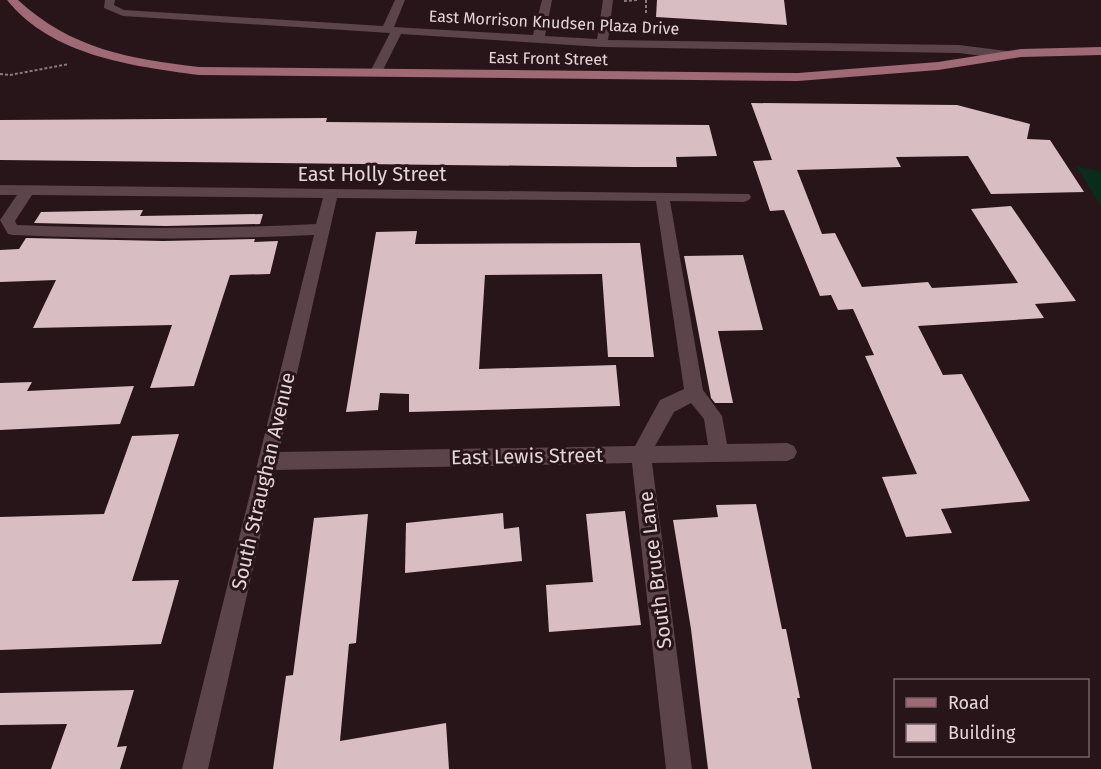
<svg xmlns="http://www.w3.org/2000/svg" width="1101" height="769" viewBox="0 0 1101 769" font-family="'Fira Sans',sans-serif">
<rect width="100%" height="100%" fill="#28151a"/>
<polygon fill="#082d1d" points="1076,166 1101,172 1101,206"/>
<g fill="#d8bdc3">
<polygon points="657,0 784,0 787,25 656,17"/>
<polygon points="751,103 957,105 1030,124 1027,139 1050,140 1084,192 991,194 968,156 896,157 901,167 797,170 822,234 835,233 862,287 928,282 932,288 1018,283 971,209 1011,206 1076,301 1035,304 1044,318 918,326 943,375 962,374 1030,501 941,509 952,533 906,537 882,477 917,474 865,356 874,355 853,309 838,310 831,295 820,296 784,210 770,211 753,161 772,160"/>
<polygon points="327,118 326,122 709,125 717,156 676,157 677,167 634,167 0,160 0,120"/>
<polygon points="143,210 140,216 263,214 260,224 166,226 34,223 41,212"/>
<polygon points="417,231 415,244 640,243 654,357 608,357 602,274 485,275 479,369 616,365 620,406 409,412 409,394 380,393 378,410 346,412 376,232"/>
<polygon points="26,238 163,241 255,239 254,242 278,241 270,274 230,275 194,386 150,388 172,325 33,328 56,280 0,282 0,250 19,249"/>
<polygon points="743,255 763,330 718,331 733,403 715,403 711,398 684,256"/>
<polygon points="32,382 27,391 134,386 120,424 0,430 0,383"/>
<polygon points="179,434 132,581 179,580 161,644 0,650 0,517 104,514 132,436"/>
<polygon points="756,504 782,629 786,629 800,698 797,698 812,769 708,769 691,629 673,520 718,517 716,505"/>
<polygon points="625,511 641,625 549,632 546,585 593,582 586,514"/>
<polygon points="503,513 504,529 519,527 522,561 405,573 406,523"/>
<polygon points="368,514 356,643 349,644 340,741 446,723 449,769 273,769 286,676 293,675 314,518"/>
<polygon points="134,690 117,747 127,746 120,769 51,769 67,724 0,725 0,693"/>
</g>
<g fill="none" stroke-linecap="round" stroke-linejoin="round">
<g stroke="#89787c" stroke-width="2" stroke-dasharray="3 2" stroke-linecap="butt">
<polyline points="646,0 646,14"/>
<polyline points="624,1 638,0"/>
<polyline points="0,74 10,75 69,64"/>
</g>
<g fill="#5b444a" fill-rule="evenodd">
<polygon points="105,0 115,0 114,5 124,10 383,26 395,0 405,0 394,27 533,35 542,0 552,0 545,36 597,39 603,0 613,0 608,40 959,45 1007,51 1013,55 1007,59 959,53 602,47 401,34 382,72 376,76 370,72 390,33 123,16 104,8"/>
<path d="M0,185l749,9 2,3 -2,3 -5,2 -74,-1 33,189 19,26 5,28 60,-1 7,3 3,6 -3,6 -7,3 -135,2 40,306h-26l-34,-306 -357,7 -67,299h-26l132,-534c-101,5 -200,4 -301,0l-5,-1 -8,-14 17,-25h-17zM32,195l291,3 -7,26c-100,5 -199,5 -299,1l-2,-4zM337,198l319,3 28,188 -24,11 -25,46 -356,6zM691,403l13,16 4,26 -53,1 19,-34z"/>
</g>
<path fill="#9f6976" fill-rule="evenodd" d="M7,0h11c53,49 112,59 181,67l599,6 140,-11 83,-13 80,-2v8l-80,2 -83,13 -140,11 -599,-6c-67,-9 -147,-19 -192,-75z"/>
</g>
<g text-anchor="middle" stroke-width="6" stroke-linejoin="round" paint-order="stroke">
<g font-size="16" fill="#e3d5d8" stroke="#28151a">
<text transform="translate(554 22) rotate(3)" y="6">East Morrison Knudsen Plaza Drive</text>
<text transform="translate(548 58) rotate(1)" y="6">East Front Street</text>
</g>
<g font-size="20" fill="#e3d5d8" stroke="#28151a">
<text x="372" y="181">East Holly Street</text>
<text transform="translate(527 456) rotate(-1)" y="7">East Lewis Street</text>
<text transform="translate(263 481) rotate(-77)" y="7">South Straughan Avenue</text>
<text transform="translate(655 570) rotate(-97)" y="7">South Bruce Lane</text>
</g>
</g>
<rect x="894" y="679" width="195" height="78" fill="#28151a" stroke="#736266" stroke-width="1.5"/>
<rect x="906" y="698" width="30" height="9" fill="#9f6976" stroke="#736266" stroke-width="1.5"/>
<text x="948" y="709" font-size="18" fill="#e3d5d8">Road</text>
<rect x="906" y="724" width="30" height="18" fill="#d8bdc3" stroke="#736266" stroke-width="1.5"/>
<text x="948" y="739" font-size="18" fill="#e3d5d8">Building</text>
</svg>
